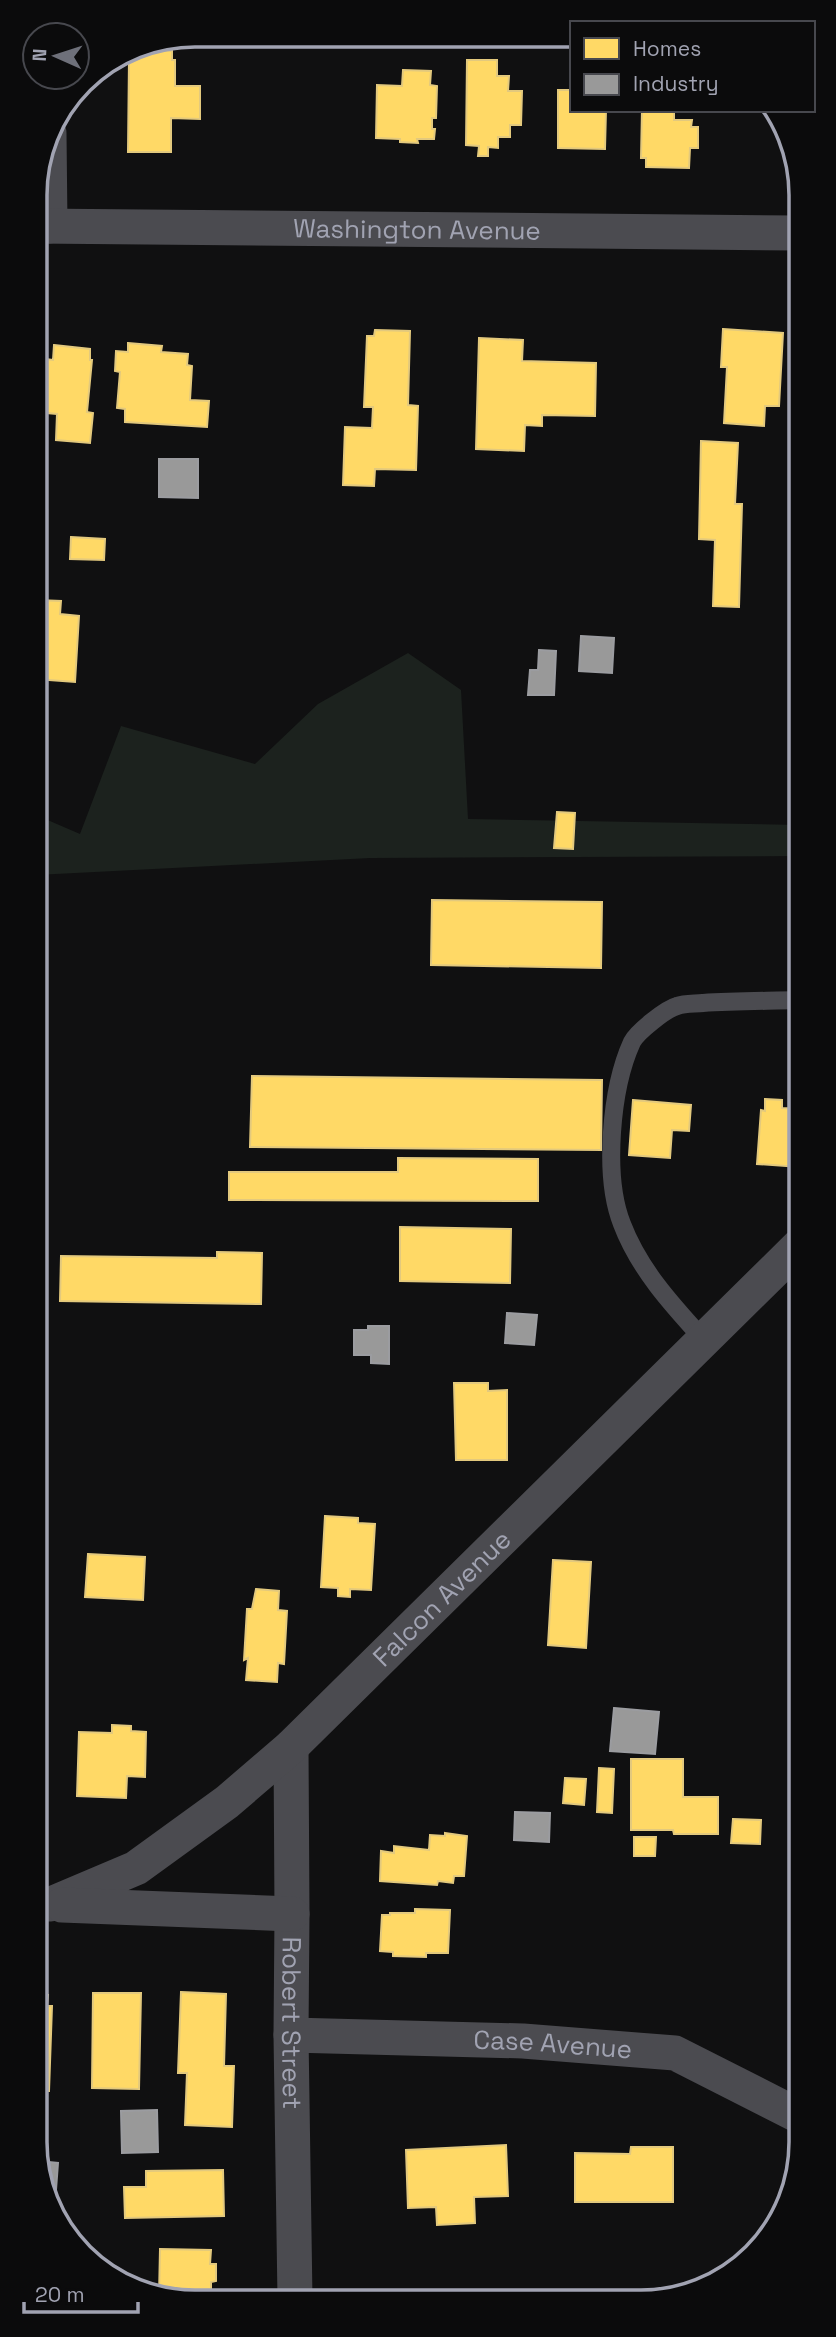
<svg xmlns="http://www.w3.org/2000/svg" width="836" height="2337" viewBox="0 0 836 2337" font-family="'Space Grotesk',sans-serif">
<rect width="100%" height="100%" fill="#101011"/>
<polygon fill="#1c221e" points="408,653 461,690 468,819 799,825 799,856 370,858 36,875 36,815 80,834 121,726 255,764 318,704"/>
<g fill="#ffd966" stroke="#e3c97d" stroke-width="2">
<polygon points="133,51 172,51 172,60 175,60 175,86 200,86 200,119 171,118 171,152 128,152 129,59 133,59"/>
<polygon points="467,60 497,60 497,76 509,76 508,91 522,91 521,125 510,125 510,137 498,137 498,148 488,147 488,156 478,156 479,146 466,145"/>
<polygon points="570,63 572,63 572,110 606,110 605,149 558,148 558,90 570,90"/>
<polygon points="403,70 431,71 430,85 437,86 436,118 432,118 432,129 435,129 434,139 417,139 418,143 400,142 400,139 376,138 377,85 402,86"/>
<polygon points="642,110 674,110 674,120 692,120 691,127 698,127 698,148 690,148 689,168 646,167 646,158 641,158"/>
<polygon points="723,329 783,333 779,406 765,406 764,426 724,423 727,367 721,367"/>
<polygon points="375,330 410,331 408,405 418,406 416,470 375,469 374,486 343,485 345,427 372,428 373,407 364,407 367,336 374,336"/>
<polygon points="479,338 523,340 522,361 596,363 595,416 542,415 542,426 525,425 524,451 476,449"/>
<polygon points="128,343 162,346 161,352 188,354 187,365 192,366 190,400 209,401 207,427 125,422 125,409 117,408 120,372 115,371 116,351 128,352"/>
<polygon points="54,345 90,349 90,360 92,360 87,412 93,413 90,443 56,440 57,414 36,412 37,358 53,360"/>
<polygon points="701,441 738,443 735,504 742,504 739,607 713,606 715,540 699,539"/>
<polygon points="71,537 105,539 104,560 70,559"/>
<polygon points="36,600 61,601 60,614 79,616 75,682 36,679"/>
<polygon points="557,812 575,813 573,849 554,848"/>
<polygon points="432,900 602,902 601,968 431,965"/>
<polygon points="252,1076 602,1080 601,1150 250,1147"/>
<polygon points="765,1099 782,1100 782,1108 799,1109 799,1167 757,1164 761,1110 765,1111"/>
<polygon points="633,1100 691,1105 689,1131 672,1130 670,1158 629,1155"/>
<polygon points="398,1158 538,1159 538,1201 229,1200 229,1172 398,1172"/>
<polygon points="400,1227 511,1229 510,1283 400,1281"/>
<polygon points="217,1252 262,1253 261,1304 60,1301 61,1256 217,1258"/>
<polygon points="454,1383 488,1383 488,1391 507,1390 507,1460 456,1460"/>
<polygon points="325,1516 358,1518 358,1523 375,1524 371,1590 350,1589 350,1597 338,1596 338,1588 321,1587"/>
<polygon points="88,1554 145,1557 143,1600 85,1597"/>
<polygon points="553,1560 591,1562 586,1648 548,1645"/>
<polygon points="256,1589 279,1591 278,1610 287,1611 284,1664 278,1663 277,1682 246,1680 248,1658 244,1660 247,1609 252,1609"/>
<polygon points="112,1725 131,1726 131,1731 146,1732 145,1777 127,1776 126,1798 77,1796 79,1732 112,1733"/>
<polygon points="631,1759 683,1759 683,1797 718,1797 718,1834 674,1834 673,1830 631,1830"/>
<polygon points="599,1768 614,1769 612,1813 597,1812"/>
<polygon points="565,1778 586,1779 584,1805 563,1803"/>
<polygon points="733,1819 761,1820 760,1844 731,1843"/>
<polygon points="445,1833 467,1836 464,1876 454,1876 453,1883 438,1881 437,1885 380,1881 381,1851 394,1853 394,1846 429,1850 430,1835 445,1836"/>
<polygon points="634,1837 656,1837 655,1856 634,1856"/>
<polygon points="415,1909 450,1910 448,1953 426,1953 426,1957 393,1956 393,1952 380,1951 382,1915 390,1915 390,1913 415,1913"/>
<polygon points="181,1992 226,1994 224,2066 234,2066 232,2127 185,2125 187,2073 178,2073"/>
<polygon points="93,1993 141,1993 139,2089 92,2088"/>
<polygon points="38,1994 48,1995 47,2006 52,2006 49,2091 38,2091"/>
<polygon points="506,2145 508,2196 474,2197 475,2223 437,2225 436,2207 408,2208 406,2150"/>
<polygon points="631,2147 673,2147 673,2202 575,2202 575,2153 630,2154"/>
<polygon points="223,2170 224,2216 125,2218 124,2187 146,2187 146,2171"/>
<polygon points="160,2249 211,2250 210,2264 216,2264 216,2281 211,2282 211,2299 184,2299 184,2297 159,2296"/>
</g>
<g fill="#999" stroke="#9b9ca0" stroke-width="2">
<polygon points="159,459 198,459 198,498 159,497"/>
<polygon points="581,636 614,638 612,673 579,671"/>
<polygon points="539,650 556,651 554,695 528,695 530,670 538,670"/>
<polygon points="507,1313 537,1315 534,1345 505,1343"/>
<polygon points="368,1326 389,1326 389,1364 371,1363 371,1355 354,1355 354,1330 368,1330"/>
<polygon points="614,1708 659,1712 655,1754 610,1751"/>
<polygon points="515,1812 550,1813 549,1842 514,1840"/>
<polygon points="157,2110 158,2152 122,2153 121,2111"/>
<polygon points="38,2161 58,2163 56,2190 47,2189 38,2173"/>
</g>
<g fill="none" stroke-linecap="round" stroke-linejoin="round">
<path stroke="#4b4b50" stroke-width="18" d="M704,1340c-32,-35 -65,-71 -82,-116 -19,-48 -11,-136 10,-182 5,-10 34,-33 45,-36 8,-3 18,-2 26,-3 32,-2 64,-2 96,-3"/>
<g stroke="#4b4b50" stroke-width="35">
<polyline points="49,133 50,226"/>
<path id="s1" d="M35,226l763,7"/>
<path id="s2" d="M291,1747l1,167 -1,121 4,264"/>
<path id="s3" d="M38,1904h13l85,-36 91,-66 64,-55 508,-501"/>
<polyline points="62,1905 292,1914"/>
<path id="s4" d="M291,2035l232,6 152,12 126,64"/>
</g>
</g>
<g text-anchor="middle" stroke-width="7" stroke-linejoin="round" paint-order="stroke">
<g font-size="26" fill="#a1a3b2" stroke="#0b0b0c">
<text dy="9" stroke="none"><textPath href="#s1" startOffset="382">Washington Avenue</textPath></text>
<text dy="9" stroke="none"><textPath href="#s3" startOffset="514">Falcon Avenue</textPath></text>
<text dy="9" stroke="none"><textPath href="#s2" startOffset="276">Robert Street</textPath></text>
<text dy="9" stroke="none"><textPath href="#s4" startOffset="262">Case Avenue</textPath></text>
</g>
</g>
<path d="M0 0H836V2337H0ZM195 47H641A148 148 0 0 1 789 195V2142A148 148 0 0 1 641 2290H195A148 148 0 0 1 47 2142V195A148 148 0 0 1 195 47Z" fill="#0b0b0c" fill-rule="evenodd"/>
<path fill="none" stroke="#a1a3b2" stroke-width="3.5" d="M195 47H641A148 148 0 0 1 789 195V2142A148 148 0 0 1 641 2290H195A148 148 0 0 1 47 2142V195A148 148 0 0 1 195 47Z"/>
<rect x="570" y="21" width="245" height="91" fill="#0b0b0c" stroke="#47484e" stroke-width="2"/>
<rect x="584" y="38" width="35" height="21" fill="#ffd966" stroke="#47484e" stroke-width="2"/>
<text x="633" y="56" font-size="21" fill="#a1a3b2">Homes</text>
<rect x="584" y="74" width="35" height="21" fill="#999999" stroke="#47484e" stroke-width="2"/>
<text x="633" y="91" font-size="21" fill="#a1a3b2">Industry</text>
<g transform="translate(56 56) rotate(273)"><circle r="33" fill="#0b0b0c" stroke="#47484e" stroke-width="2"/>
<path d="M0-5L12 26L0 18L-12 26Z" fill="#6e707a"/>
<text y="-10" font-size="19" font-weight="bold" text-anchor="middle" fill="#a1a3b2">N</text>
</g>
<path d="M24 2302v10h114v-10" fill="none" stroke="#a1a3b2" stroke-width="3.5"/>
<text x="35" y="2302" font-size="21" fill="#a1a3b2" stroke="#0b0b0c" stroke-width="5" paint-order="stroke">20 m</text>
</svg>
